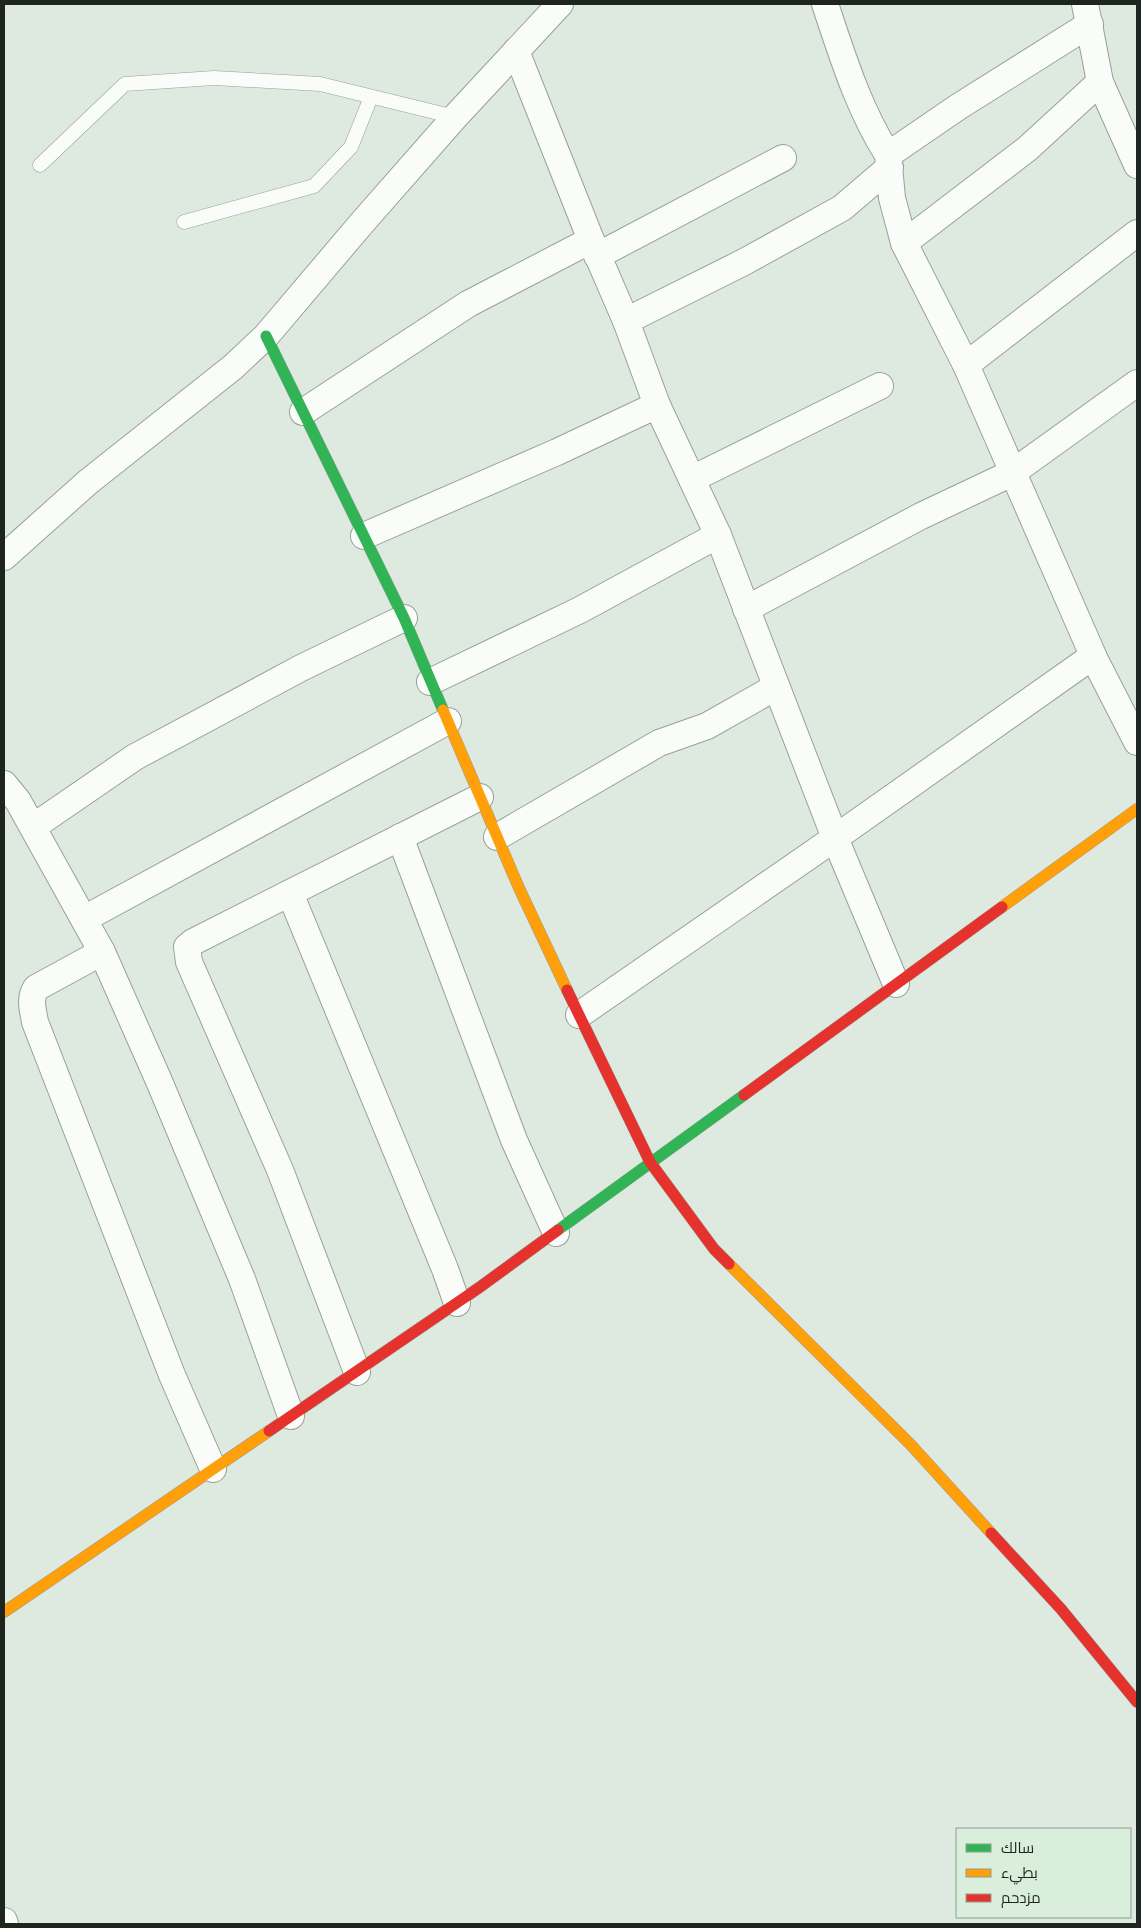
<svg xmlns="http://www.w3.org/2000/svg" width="1141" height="1928" viewBox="0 0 1141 1928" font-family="Karla,Cairo,sans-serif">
<rect width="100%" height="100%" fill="#deeae0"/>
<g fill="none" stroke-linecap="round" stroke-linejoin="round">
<g stroke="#98a098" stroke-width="15">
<g id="lane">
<polyline points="40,165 125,84 214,78 320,84 455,117"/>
<polyline points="184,222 314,186 351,147 371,97"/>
</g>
</g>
<g stroke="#98a098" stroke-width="28">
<g id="street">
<path d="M825,4c17,51 34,106 63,151"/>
<polyline points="1085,4 1100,82 1137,165"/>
<polyline points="1090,24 958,107 888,155 892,198 904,243 966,365 1095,660 1137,742"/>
<polyline points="516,51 591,240 626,321 657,405 718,535 835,838 896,984"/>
<polyline points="904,243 1027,149 1100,82"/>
<polyline points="597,256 783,158"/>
<polyline points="626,321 744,262 842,208 890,167"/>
<polyline points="966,365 1137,233"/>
<polyline points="303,412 468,304 591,240"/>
<polyline points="692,479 880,386"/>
<polyline points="364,536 557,452 657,405"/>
<polyline points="4,557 88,482 233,367 266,336 361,224 455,117 560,4"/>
<polyline points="746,609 921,516 1012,473 1137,383"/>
<polyline points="430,682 580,610 718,535"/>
<polyline points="4,784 18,801 102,952 159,1081 242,1279 291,1416"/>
<polyline points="33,827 135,757 301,668 404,618"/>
<polyline points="400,837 514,1140 556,1233"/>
<polyline points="497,837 659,743 707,726 776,687"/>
<polyline points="290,893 445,1269 457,1303"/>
<polyline points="84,919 448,721"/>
<path d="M102,952l-66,36c-7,11 -3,22 -1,34l137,353 41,94"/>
<polyline points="579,1015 835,838 1093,656"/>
<polyline points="357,1372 280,1170 189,962 187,947 193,942 480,797"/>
<polyline points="4,1921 5,1924"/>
</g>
</g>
<g stroke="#98a098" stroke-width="12">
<g id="fast">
<polyline points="266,336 404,618 443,710"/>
<polyline points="558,1230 744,1095"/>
</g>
</g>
<g stroke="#98a098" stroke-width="12">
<g id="slow">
<polyline points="443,710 519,888 567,990"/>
<polyline points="1002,907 1137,809"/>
<polyline points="729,1264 911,1445 991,1533"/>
<polyline points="4,1612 269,1431"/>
</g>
</g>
<g stroke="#98a098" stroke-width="12">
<g id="jam">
<polyline points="567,990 650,1162 714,1249 729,1264"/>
<polyline points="744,1095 1002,907"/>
<polyline points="269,1431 480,1287 558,1230"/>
<polyline points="991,1533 1061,1609 1137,1702"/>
</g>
</g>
<use href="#lane" stroke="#fafcfa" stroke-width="14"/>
<use href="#street" stroke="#fafcfa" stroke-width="26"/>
<use href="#fast" stroke="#30b455" stroke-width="11"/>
<use href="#slow" stroke="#ff9f0a" stroke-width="11"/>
<use href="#jam" stroke="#e5322d" stroke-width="11"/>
</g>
<rect width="1141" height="1928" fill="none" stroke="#1e251f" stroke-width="10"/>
<rect x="956" y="1828" width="175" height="90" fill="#daeedc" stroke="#8f9e90"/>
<rect x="966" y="1844" width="25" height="8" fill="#30b455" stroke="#8f9e90"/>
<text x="1001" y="1853" font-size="15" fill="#1e251f">سالك</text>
<rect x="966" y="1869" width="25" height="8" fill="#ff9f0a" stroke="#8f9e90"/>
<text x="1001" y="1878" font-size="15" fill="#1e251f">بطيء</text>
<rect x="966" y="1894" width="25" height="8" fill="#e5322d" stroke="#8f9e90"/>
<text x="1001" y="1903" font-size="15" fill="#1e251f">مزدحم</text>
</svg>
